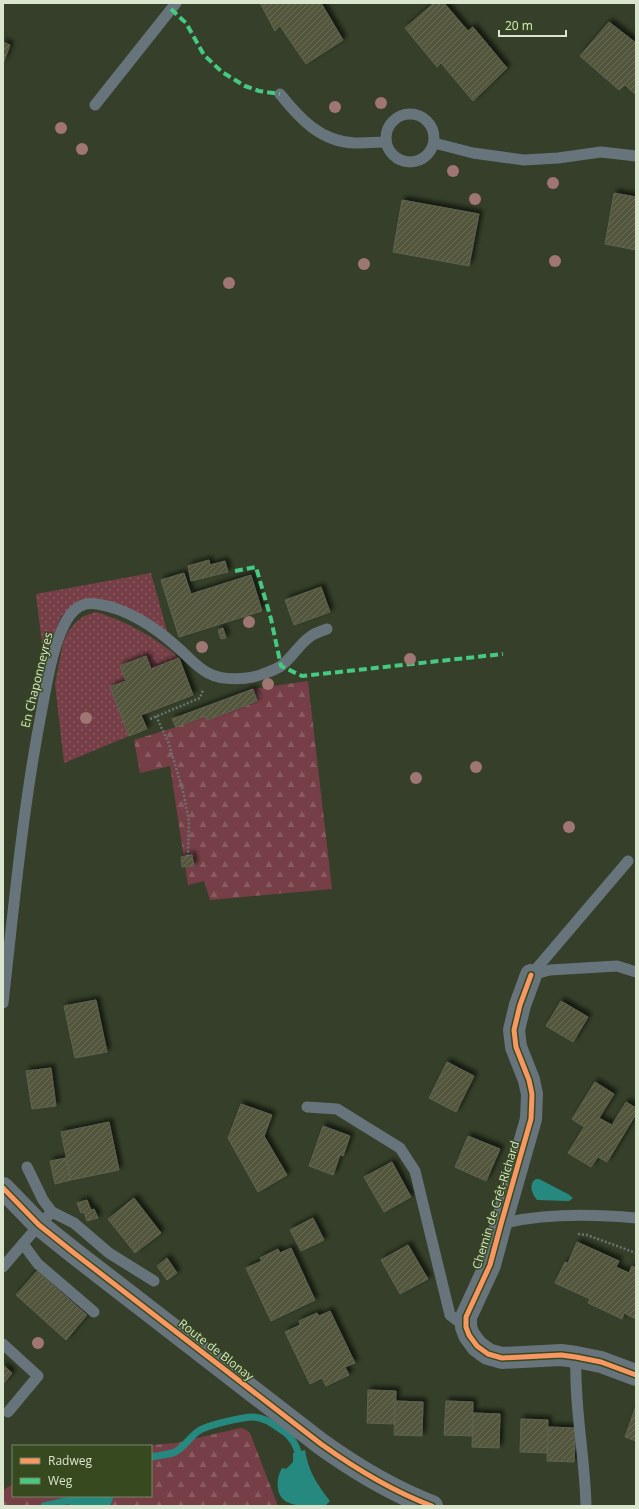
<svg xmlns="http://www.w3.org/2000/svg" width="639" height="1509" viewBox="0 0 639 1509" font-family="'Open Sans',sans-serif">
<defs>
<pattern id="green-dots" width="8" height="8" patternUnits="userSpaceOnUse"><rect width="8" height="8" fill="#763f47"/><path d="M2 2h.1M6 6h.1" fill="none" stroke="#895b60" stroke-width="1.8" stroke-linecap="round"/></pattern>
<pattern id="forest-firs" width="22" height="20" patternUnits="userSpaceOnUse"><rect width="22" height="20" fill="#763f47"/><path d="M5 1l3.5 6h-7zM16 11l3.5 6h-7z" fill="#895b60"/></pattern>
<pattern id="building-hatch" width="6" height="6" patternUnits="userSpaceOnUse"><rect width="6" height="6" fill="#52573e"/><path d="M-1 1l2-2M0 6l6-6M5 7l2-2" fill="none" stroke="#6a6f59"/></pattern>
<filter id="shadow"><feDropShadow dx="3.5" dy="-3.5" stdDeviation="2" flood-color="#0009"/></filter>
</defs>
<rect width="100%" height="100%" fill="#353f29"/>
<g fill="url(#green-dots)">
<polygon points="151,573 167,631 138,613 71,606 61,617 47,652 43,652 36,594"/>
<path d="M96,612c30,9 59,25 83,46l-69,29 19,49 -65,27 -9,-79 8,-41 5,-11 7,-9 9,-7z"/>
</g>
<g fill="url(#forest-firs)">
<polygon points="308,681 332,889 210,900 204,881 188,885 170,766 140,773 134,740 176,727 205,716 207,720 257,702 253,689"/>
<polygon points="240,1428 245,1429 250,1433 278,1506 3,1506 3,1490 13,1484 13,1496 151,1496 151,1446 137,1446 176,1443"/>
</g>
<g fill="#268980">
<path d="M536,1179h3l29,15 5,4 -4,3 -32,-1c-5,-6 -9,-16 -1,-21z"/>
<path d="M305,1450c3,20 12,35 25,51l-5,5c-17,0 -44,3 -47,-17 -1,-7 0,-14 4,-21l4,1 7,-7v-9z"/>
<polygon points="68,1496 114,1496 110,1506 70,1506 67,1500"/>
</g>
<g fill="none" stroke-linecap="round" stroke-linejoin="round">
<g stroke="#268980" stroke-width="7">
<path d="M151,1457c8,-2 17,-2 24,-5 10,-5 15,-16 25,-22 9,-5 42,-13 53,-13 10,0 19,6 27,12 12,7 19,19 19,32"/>
<polyline points="44,1506 75,1499"/>
</g>
</g>
<g fill="url(#building-hatch)" stroke="#5e634f" filter="url(#shadow)">
<polygon points="260,3 321,3 343,40 306,64 280,26 275,31"/>
<polygon points="434,3 444,3 468,31 473,27 507,68 473,101 441,63 437,67 405,28"/>
<polygon points="609,22 636,43 636,95 625,85 619,90 580,56"/>
<polygon points="3,42 10,45 3,64"/>
<polygon points="614,193 636,197 636,250 605,244"/>
<polygon points="402,200 479,214 469,266 393,252"/>
<polygon points="209,560 210,565 225,561 228,572 191,581 188,566"/>
<polygon points="184,573 191,594 251,575 262,611 179,637 161,580"/>
<polygon points="321,587 330,612 294,625 285,600"/>
<polygon points="223,628 226,638 221,639 218,630"/>
<polygon points="146,656 151,669 179,658 193,695 141,715 147,729 129,736 110,687 126,681 120,666"/>
<polygon points="253,689 257,701 207,720 205,716 176,727 172,719"/>
<polygon points="192,855 194,866 182,867 181,857"/>
<polygon points="96,1000 107,1052 75,1058 64,1006"/>
<polygon points="561,1001 588,1017 573,1042 546,1026"/>
<polygon points="447,1062 474,1076 456,1112 429,1098"/>
<polygon points="51,1068 56,1106 32,1109 26,1071"/>
<polygon points="595,1082 614,1094 599,1118 612,1125 626,1102 636,1108 636,1114 607,1162 598,1157 591,1167 568,1153 584,1127 572,1119"/>
<polygon points="241,1104 272,1115 264,1136 287,1175 258,1192 228,1138"/>
<polygon points="109,1122 119,1170 71,1180 61,1132"/>
<polygon points="323,1126 350,1136 343,1156 340,1155 333,1175 309,1166"/>
<polygon points="468,1136 500,1149 486,1181 455,1167"/>
<polygon points="66,1158 71,1180 55,1184 50,1161"/>
<polygon points="392,1162 411,1197 384,1212 364,1177"/>
<polygon points="134,1198 161,1233 135,1253 108,1219"/>
<polygon points="87,1200 91,1210 94,1209 98,1218 87,1221 84,1212 81,1213 77,1203"/>
<polygon points="313,1218 324,1240 301,1251 290,1230"/>
<polygon points="577,1242 619,1261 616,1267 629,1273 632,1266 636,1268 636,1319 624,1313 622,1319 588,1303 590,1299 555,1283 565,1262 568,1263"/>
<polygon points="408,1245 428,1279 400,1294 381,1260"/>
<polygon points="291,1248 315,1300 271,1321 246,1268 262,1261 260,1258 278,1249 280,1253"/>
<polygon points="167,1258 177,1273 167,1280 157,1266"/>
<polygon points="37,1271 87,1315 66,1340 16,1295"/>
<polygon points="330,1311 355,1363 345,1367 349,1375 326,1386 322,1378 310,1384 285,1332 300,1325 299,1321 317,1313 319,1316"/>
<polygon points="3,1365 12,1373 3,1384"/>
<polygon points="368,1390 396,1391 395,1424 367,1423"/>
<polygon points="395,1401 423,1402 422,1436 394,1435"/>
<polygon points="446,1401 473,1402 472,1436 444,1435"/>
<polygon points="636,1406 636,1441 625,1437"/>
<polygon points="473,1413 500,1414 499,1448 472,1447"/>
<polygon points="521,1419 548,1420 547,1453 520,1452"/>
<polygon points="548,1427 576,1428 574,1462 547,1461"/>
</g>
<g fill="none" stroke-linecap="round" stroke-linejoin="round">
<g stroke="#6a7372" stroke-width="2.5" stroke-dasharray="2 2" stroke-linecap="butt">
<polyline points="156,716 169,744 183,791 189,821 188,856"/>
<polyline points="150,719 200,698 203,690"/>
<polyline points="578,1234 587,1235 636,1253"/>
</g>
<g stroke="#67747b" stroke-width="11">
<path d="M280,94c20,25 41,48 75,49 10,0 21,-1 31,-1"/>
<polyline points="95,105 176,3"/>
<circle cx="410" cy="138" r="24"/>
<polyline points="434,143 473,153 524,160 558,158 601,152 636,156"/>
<polyline points="531,975 628,861"/>
<polyline points="531,975 550,970 617,966 636,972"/>
<path d="M3,1003c11,-98 20,-197 39,-294 5,-27 12,-72 28,-94 7,-9 16,-13 27,-11 29,4 58,23 79,42 11,9 20,21 32,27 14,8 40,7 55,1 5,-2 14,-5 18,-8 12,-9 18,-22 30,-30 4,-3 10,-5 16,-7"/>
<polyline points="307,1107 337,1109 400,1148 415,1171 450,1315 466,1327"/>
<polyline points="27,1167 43,1200 52,1212"/>
<path d="M501,1224c43,-11 91,-10 135,-6"/>
<polyline points="23,1244 38,1264 94,1312"/>
<polyline points="3,1267 39,1225 52,1212 74,1223 109,1253 154,1281"/>
<polyline points="3,1344 38,1376 8,1412"/>
<path d="M576,1357c-2,50 9,99 10,149"/>
</g>
<polyline stroke="#67747b" stroke-width="22" points="531,975 520,1005 514,1030 516,1047 529,1080 532,1094 531,1119 501,1224 490,1265 466,1317 466,1327 469,1335 477,1346 488,1354 502,1358 561,1355 576,1357 601,1362 636,1375"/>
<path stroke="#67747b" stroke-width="22" d="M3,1188l36,37 35,28 247,191c35,25 71,47 111,62"/>
<g stroke="#46c982" stroke-width="4" stroke-dasharray="8 4" stroke-linecap="butt">
<polyline points="171,9 186,23 204,55 222,72 245,86 259,91 280,94"/>
<polyline points="235,571 256,567 271,619 281,666 302,676 503,654"/>
</g>
<g stroke="#36491f" stroke-width="8">
<g id="cycleway">
<polyline points="531,975 520,1005 514,1030 516,1047 529,1080 532,1094 531,1119 501,1224 490,1265 466,1317 466,1327 469,1335 477,1346 488,1354 502,1358 561,1355 576,1357 601,1362 636,1375"/>
<path d="M3,1188l36,37 35,28 247,191c35,25 71,47 111,62"/>
</g>
</g>
<use href="#cycleway" stroke="#f99763" stroke-width="5"/>
</g>
<g fill="#9f7673">
<circle cx="381" cy="103" r="6"/>
<circle cx="335" cy="107" r="6"/>
<circle cx="61" cy="128" r="6"/>
<circle cx="82" cy="149" r="6"/>
<circle cx="453" cy="171" r="6"/>
<circle cx="553" cy="183" r="6"/>
<circle cx="475" cy="199" r="6"/>
<circle cx="555" cy="261" r="6"/>
<circle cx="364" cy="264" r="6"/>
<circle cx="229" cy="283" r="6"/>
<circle cx="249" cy="622" r="6"/>
<circle cx="202" cy="647" r="6"/>
<circle cx="410" cy="659" r="6"/>
<circle cx="268" cy="684" r="6"/>
<circle cx="86" cy="718" r="6"/>
<circle cx="476" cy="767" r="6"/>
<circle cx="416" cy="778" r="6"/>
<circle cx="569" cy="827" r="6"/>
<circle cx="38" cy="1343" r="6"/>
</g>
<g text-anchor="middle" stroke-width="3" stroke-linejoin="round" paint-order="stroke">
<g font-size="12" fill="#d9e5cd" stroke="#36491f">
<text transform="translate(37 680) rotate(-76)" y="4">En Chaponneyres</text>
<text transform="translate(496 1205) rotate(-73)" y="4">Chemin de Crêt-Richard</text>
<text transform="translate(216 1350) rotate(38)" y="4">Route de Blonay</text>
</g>
</g>
<rect width="639" height="1509" fill="none" stroke="#d9e5cd" stroke-width="8"/>
<rect x="12" y="1445" width="140" height="52" fill="#36491f" stroke="#778765"/>
<rect x="20" y="1458" width="20" height="6" fill="#f99763" stroke="#778765"/>
<text x="48" y="1465" font-size="12" fill="#d9e5cd">Radweg</text>
<rect x="20" y="1478" width="20" height="6" fill="#46c982" stroke="#778765"/>
<text x="48" y="1485" font-size="12" fill="#d9e5cd">Weg</text>
<path d="M499 30v6h67v-6" fill="none" stroke="#d9e5cd" stroke-width="2"/>
<text x="505" y="30" font-size="12" fill="#d9e5cd" stroke="#36491f" stroke-width="3" paint-order="stroke">20 m</text>
</svg>
